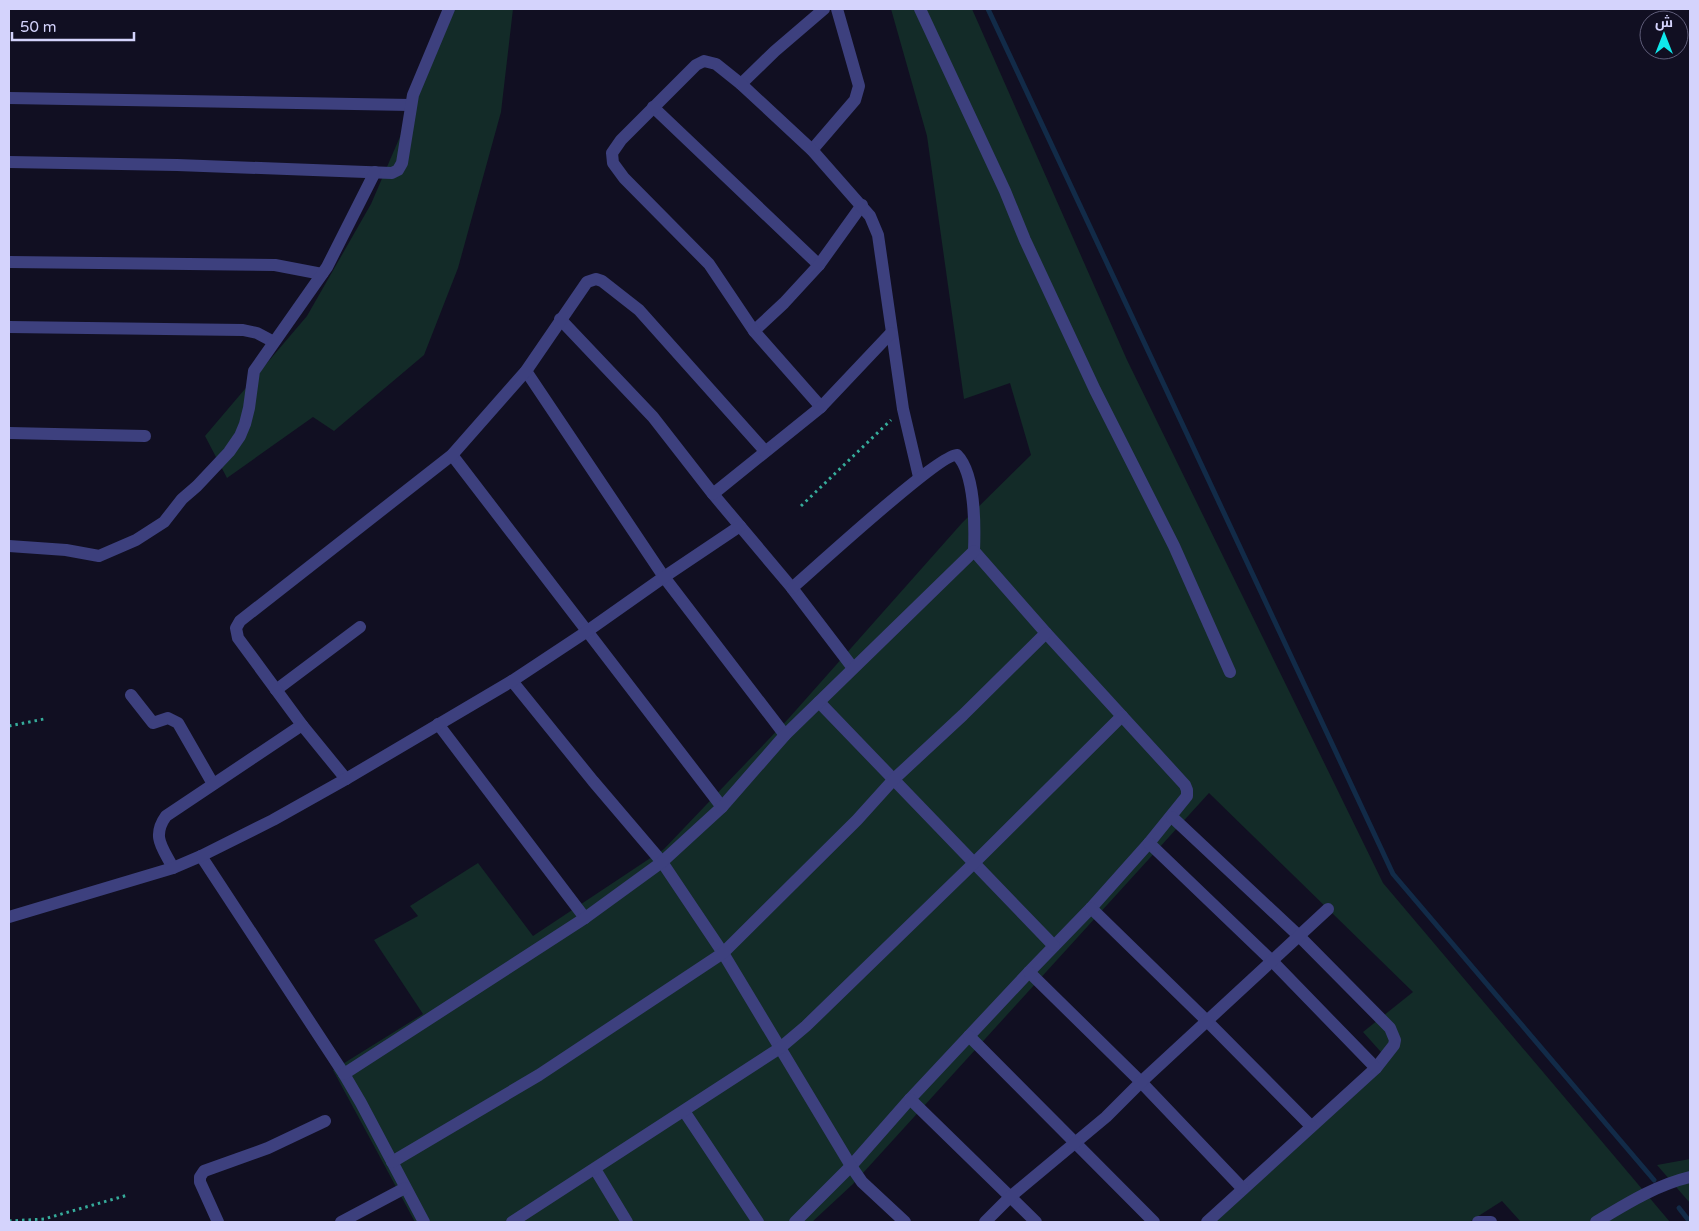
<svg xmlns="http://www.w3.org/2000/svg" width="1699" height="1231" viewBox="0 0 1699 1231" font-family="'Varela Round',Cairo,sans-serif">
<rect width="100%" height="100%" fill="#110f22"/>
<g fill="#132b28">
<polygon points="455,9 513,9 501,112 458,268 424,355 334,431 313,417 227,478 205,436 307,316 371,204"/>
<polygon points="891,9 972,9 1127,360 1383,883 1670,1222 1521,1222 1502,1201 1469,1222 1211,1222 1389,1061 1363,1032 1413,992 1209,793 853,1184 812,1222 415,1222 333,1070 423,1014 374,940 418,916 410,906 478,863 533,936 664,849 789,718 962,523 1031,455 1010,383 964,399 927,136"/>
<polygon points="1690,1159 1690,1203 1657,1165"/>
</g>
<g fill="none" stroke-linecap="round" stroke-linejoin="round">
<g stroke="#122b48" stroke-width="5">
<polyline points="988,9 1393,874 1654,1180"/>
<polyline points="1679,1208 1690,1222"/>
</g>
<g stroke="#36ac9b" stroke-width="3" stroke-dasharray="2.5 4" stroke-linecap="butt">
<polyline points="801,506 891,420"/>
<polyline points="9,726 44,719"/>
<polyline points="9,1221 44,1219 128,1195"/>
</g>
<g stroke="#3d407e" stroke-width="12">
<polyline points="920,9 1005,191 1025,240 1095,390 1174,546 1230,672"/>
<polyline points="741,84 775,51 824,9"/>
<polyline points="9,98 411,105"/>
<polyline points="653,107 819,265"/>
<polyline points="812,150 855,100 859,86 837,9"/>
<polyline points="9,162 177,165 392,173 398,170 402,163 413,95 449,9"/>
<polyline points="9,262 275,265 322,274"/>
<polyline points="560,319 653,417 713,494 792,588 853,668"/>
<polyline points="9,327 243,330 257,333 274,342"/>
<polyline points="754,331 784,303 819,265 862,205"/>
<polyline points="526,371 664,577 785,735"/>
<polyline points="821,407 754,331 709,264 624,178 613,163 612,153 621,140 696,65 704,61 716,64 741,84 812,150 870,216 878,235 903,409 919,477"/>
<polyline points="9,433 145,436"/>
<polyline points="452,455 722,807"/>
<polyline points="713,494 821,407 891,333"/>
<polyline points="9,546 66,550 99,556 136,540 164,522 182,499 197,486 229,452 240,436 245,424 249,408 254,371 327,267 375,172"/>
<path d="M792,588c22,-19 148,-135 165,-133 18,18 18,71 17,96l72,82 139,152 2,5v6l-38,47 -58,65 -62,64 -119,127 -59,67 -56,56"/>
<polyline points="512,681 593,781 662,862 723,953 851,1166 862,1182 905,1222"/>
<polyline points="276,690 360,627"/>
<polyline points="131,695 153,723 168,718 178,723 213,784"/>
<polyline points="819,702 1054,946"/>
<polyline points="438,724 585,918"/>
<polyline points="346,779 302,725 238,638 236,628 240,621 452,455 526,371 587,282 596,279 602,281 639,310 765,451"/>
<polyline points="1172,817 1299,936 1390,1028 1395,1040 1394,1045 1376,1068 1207,1222"/>
<polyline points="1149,843 1272,961 1376,1068"/>
<polyline points="201,856 344,1074 361,1103 424,1222"/>
<path d="M173,868c-10,-20 -22,-31 -7,-52l136,-91"/>
<polyline points="1091,908 1207,1021 1311,1126"/>
<polyline points="9,917 173,868 201,856 273,820 346,779 512,681 586,632 664,577 740,526"/>
<polyline points="1029,972 1141,1082 1243,1189"/>
<polyline points="969,1036 1154,1222"/>
<polyline points="344,1074 585,918 662,862 722,807 785,735 974,551"/>
<polyline points="910,1099 1036,1222"/>
<polyline points="684,1111 758,1222"/>
<polyline points="392,1162 539,1075 723,953 857,820 894,779 963,715 1046,633"/>
<polyline points="595,1169 627,1222"/>
<polyline points="218,1222 200,1182 200,1177 204,1171 268,1148 325,1121"/>
<polyline points="341,1222 405,1188"/>
<polyline points="512,1222 780,1048 806,1026 974,863 1122,716"/>
<polyline points="985,1222 1010,1197 1106,1117 1141,1082 1328,909"/>
<polyline points="1478,1222 1491,1222"/>
<path d="M1596,1222c30,-18 60,-37 94,-45"/>
</g>
</g>
<rect width="1699" height="1231" fill="none" stroke="#d4d3fc" stroke-width="20"/>
<g transform="translate(1664 35)"><circle r="24" fill="#110f22" stroke="#5f5d79"/>
<path d="M0-4L9 19L0 12L-9 19Z" fill="#0fe8eb"/>
<text y="-8" font-size="14" font-weight="bold" text-anchor="middle" fill="#d4d3fc">ش</text>
</g>
<path d="M12 32v8h122v-8" fill="none" stroke="#d4d3fc" stroke-width="2.5"/>
<text x="20" y="32" font-size="15" fill="#d4d3fc" stroke="#110f22" stroke-width="4" paint-order="stroke">50 m</text>
</svg>
